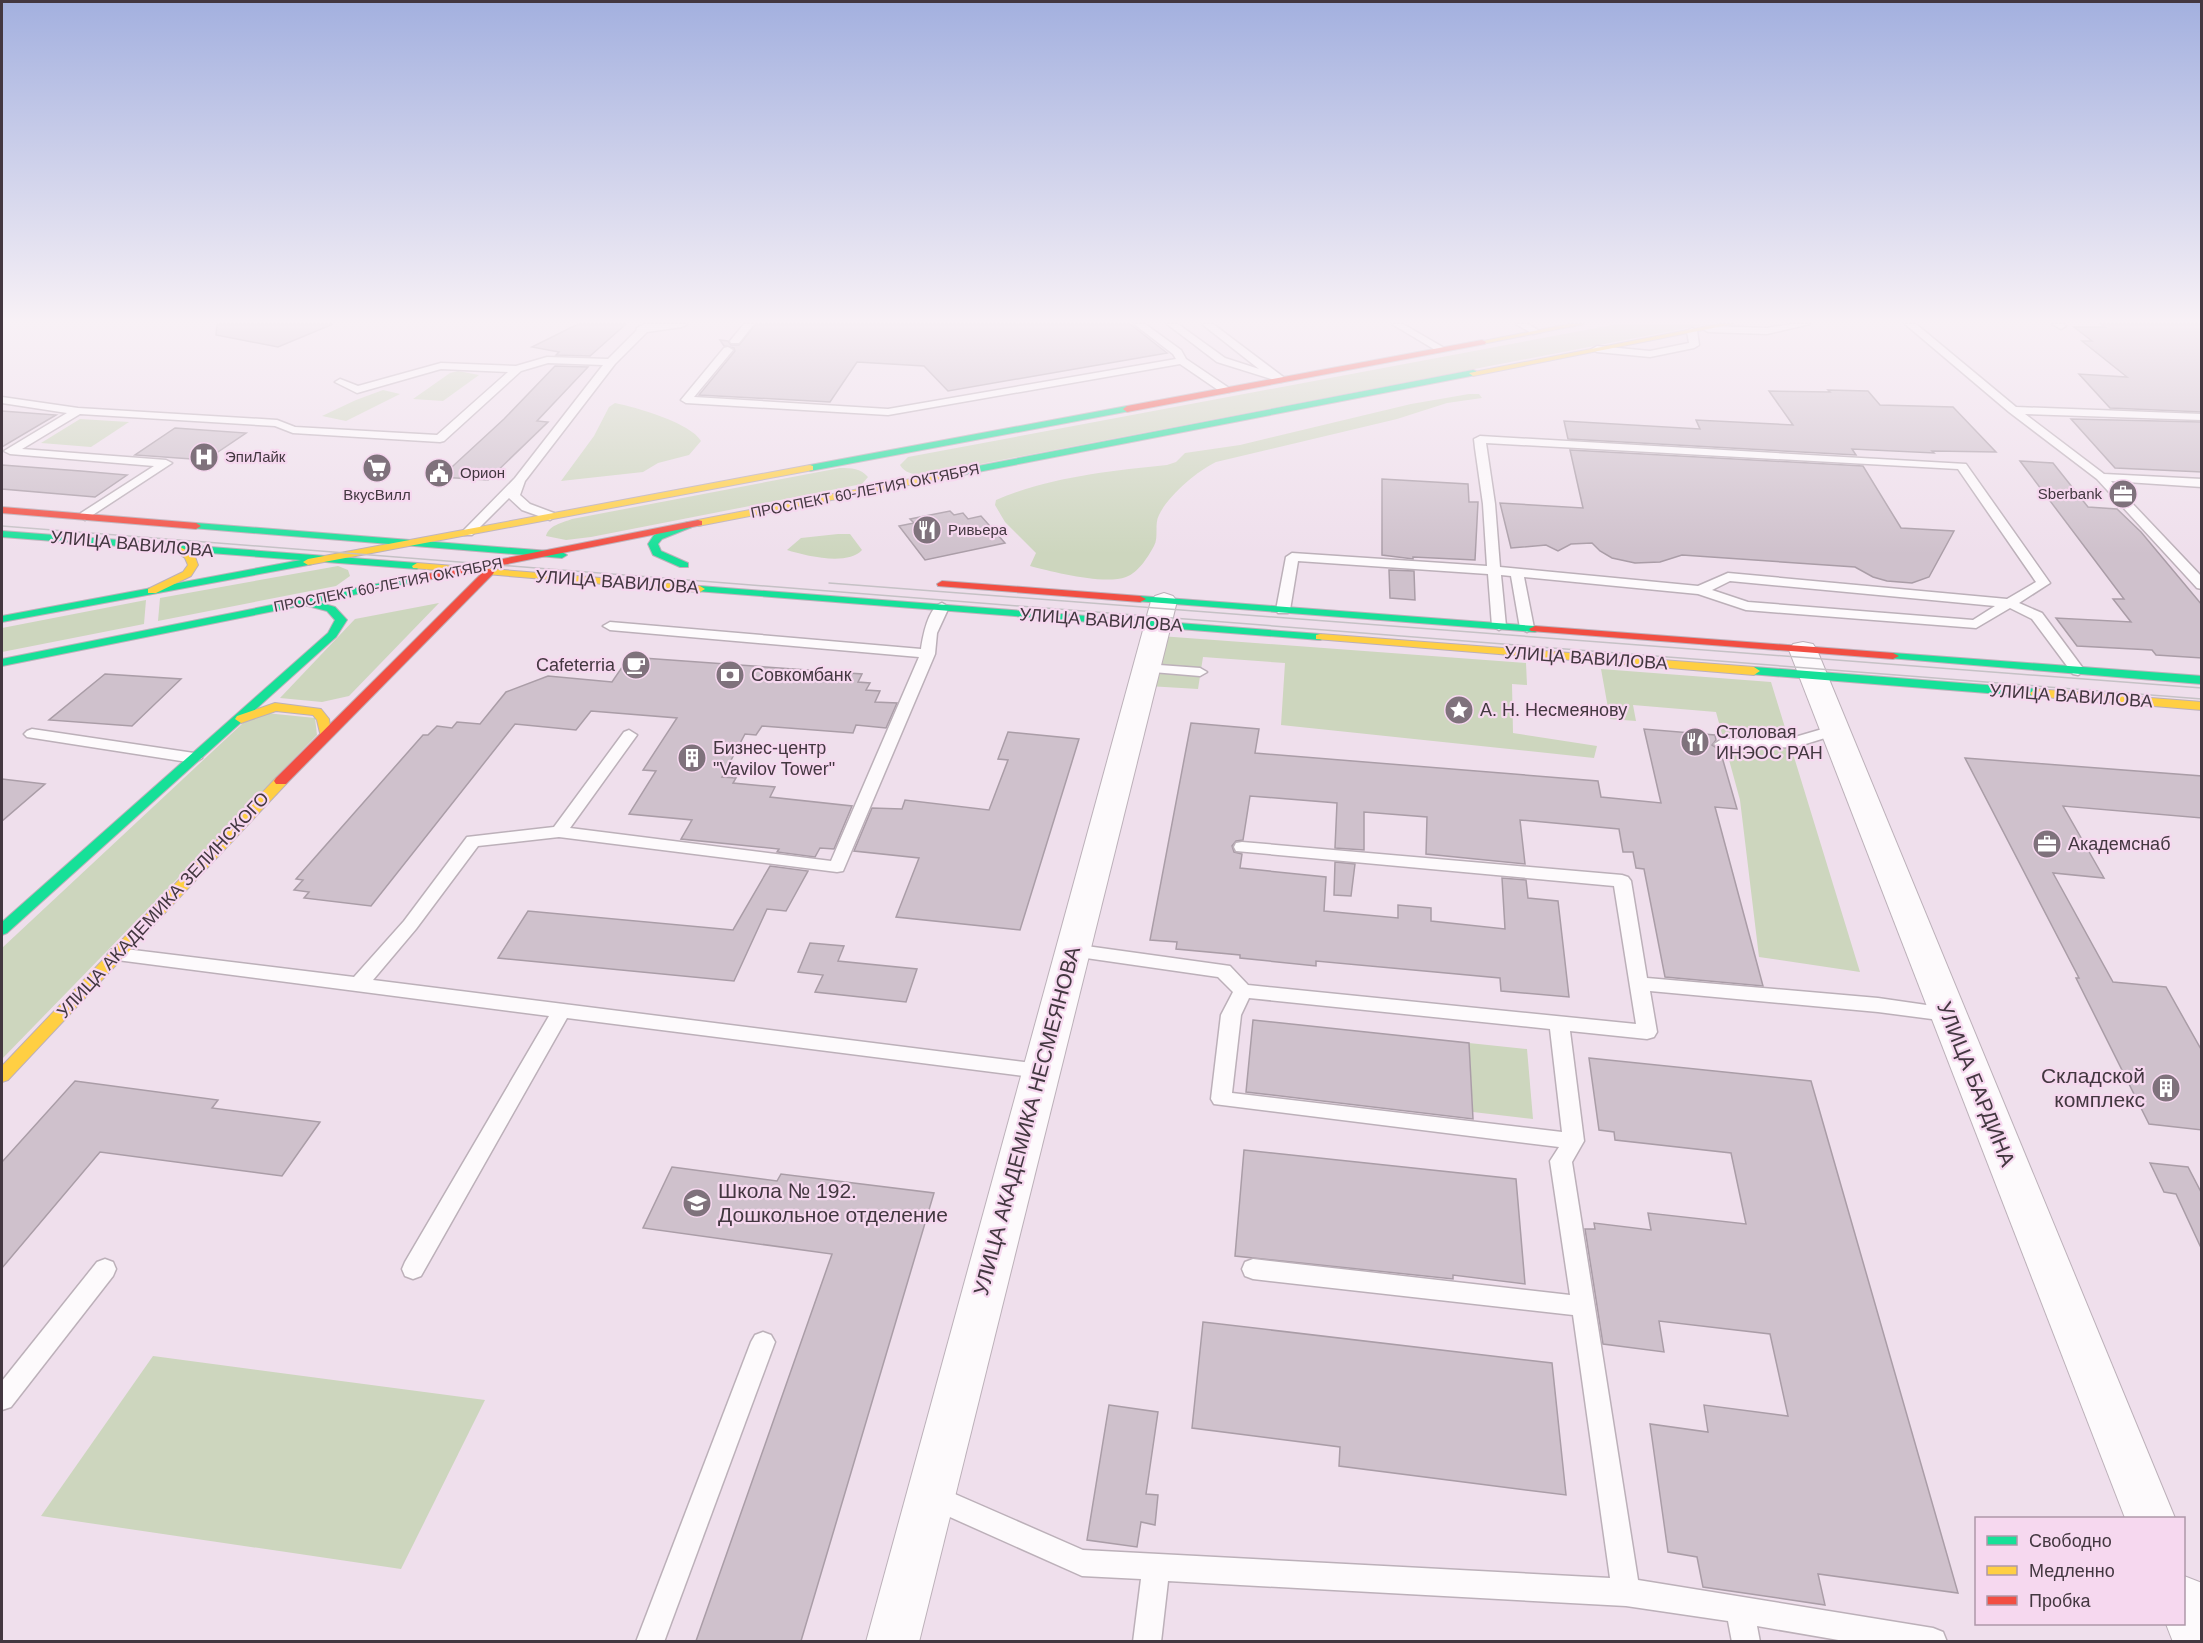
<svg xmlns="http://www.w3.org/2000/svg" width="2203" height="1643" viewBox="0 0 2203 1643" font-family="Arial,sans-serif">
<rect width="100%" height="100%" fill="#efdfec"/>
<g fill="#cdd6be">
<path d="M1618,324h90l-779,150c-12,0 -22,2 -29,-9l8,-8z"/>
<polygon points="458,371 479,375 443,401 413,399 450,373"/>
<polygon points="383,390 400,394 346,421 322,416 356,400"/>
<path d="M1469,394h10l3,4 -35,5 -50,16 -181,43c-19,9 -48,34 -57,53 -5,9 0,22 -5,31 -6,11 -16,27 -28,31 -22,8 -73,-5 -96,-11l6,-13 -31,-31 -10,-17 1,-5c53,-23 114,-29 171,-35l9,-3 9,-9 55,-8 171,-41z"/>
<path d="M615,403c20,4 76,20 86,38l-12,14 -31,8 -15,9 -82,9 33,-45 15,-29z"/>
<polygon points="80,419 129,422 91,447 41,443"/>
<path d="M840,468c12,0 20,0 28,9l-6,7 -271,53 -25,3 -20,-4c3,-11 16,-13 26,-17z"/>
<path d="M838,534h12l12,16c-14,16 -56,6 -75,0l14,-12z"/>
<polygon points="338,566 348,570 350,576 336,586 158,621 160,598"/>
<polygon points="146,600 144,624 2,652 2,628"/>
<polygon points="439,603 349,696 322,702 280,698 355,619"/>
<polygon points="1160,636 1526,663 1527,685 1512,684 1513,733 1597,746 1594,758 1281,725 1285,663 1203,657 1198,689 1148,686"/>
<polygon points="1601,669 1771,682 1860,972 1759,957 1740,800 1716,712 1633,705 1636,721 1610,719"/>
<polygon points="266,713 315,718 317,735 2,1059 2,948 243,723"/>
<polygon points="1469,1043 1527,1049 1533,1119 1473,1112"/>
<polygon points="153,1356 485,1400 401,1569 41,1516"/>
</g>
<g fill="#cfc1cc" stroke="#aa9da7" stroke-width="1.5">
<polygon points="217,324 333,324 278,347 216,335"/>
<polygon points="578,324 626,324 590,356 556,355 559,352 532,347"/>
<polygon points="756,324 1130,324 1167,353 948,391 924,366 857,362 830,402 699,395 735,351 734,348 724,346 720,340 728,341 731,345 739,345"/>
<polygon points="2100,324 2202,324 2202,412 2110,408 2079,374 2127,377 2082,341 2092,341 2074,327 2105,327"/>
<polygon points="555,366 588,367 537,421 548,422 488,480 441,477 504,419"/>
<polygon points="1828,390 1868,391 1880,405 1953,407 1996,452 1932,451 1934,453 1852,449 1856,455 1568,439 1564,421 1700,429 1696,420 1793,425 1769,391 1830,392"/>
<polygon points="2,411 56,415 2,447"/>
<polygon points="2071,419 2202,422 2202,472 2115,468"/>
<polygon points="175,428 246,433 206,460 135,455"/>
<polygon points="1570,450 1863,466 1901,528 1954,531 1929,577 1912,583 1887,581 1873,577 1855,567 1682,555 1660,562 1635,563 1612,558 1600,551 1592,543 1571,544 1558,551 1546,545 1511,548 1500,503 1583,508"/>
<polygon points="2020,461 2053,463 2088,507 2117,509 2141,532 2202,605 2202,658 2156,655 2152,650 2077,646 2056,618 2131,622 2113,599 2124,599"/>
<polygon points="2,465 81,471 127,475 95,497 2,489"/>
<polygon points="1382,479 1468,484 1469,502 1478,502 1475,560 1413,557 1413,559 1382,555"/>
<polygon points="950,511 954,515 963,513 968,519 981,516 1005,543 925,560 899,526 914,523 910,519"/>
<polygon points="1389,570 1414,571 1415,600 1390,598"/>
<polygon points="629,657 862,674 858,682 870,683 866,690 880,691 875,702 897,703 886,728 856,725 853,733 762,726 756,735 745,734 722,777 736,778 733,783 775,787 770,797 852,806 834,849 820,848 815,857 777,852 779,849 681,839 692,820 629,814 656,771 643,770 677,718 591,711 576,730 515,724 371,906 304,898 309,892 294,890 303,880 296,879 423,735 428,735 437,726 452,728 457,722 480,724 506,692 548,676 612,682"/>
<polygon points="105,674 181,679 132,726 49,720"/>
<polygon points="1191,723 1259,729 1255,753 1598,781 1601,797 1661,803 1644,729 1715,735 1716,740 1712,745 1720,750 1737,809 1715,807 1763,986 1665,977 1644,869 1636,868 1633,852 1623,852 1619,829 1520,820 1525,864 1426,854 1427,817 1364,812 1364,850 1335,848 1337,803 1250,796 1243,840 1236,841 1232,846 1234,852 1242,854 1240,868 1326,877 1324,911 1398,918 1398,905 1431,908 1431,921 1505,929 1502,878 1526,880 1528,898 1558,901 1569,997 1501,991 1500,978 1316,961 1316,966 1240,958 1240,955 1176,949 1177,942 1150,940"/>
<polygon points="1008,732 1079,739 1020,930 896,917 919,858 854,851 872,808 902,809 905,800 989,810 1008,760 998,759"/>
<polygon points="1965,758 2202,776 2202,818 2063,806 2104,878 2053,873 2113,982 2166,987 2202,1051 2202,1130 2149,1124 2076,978 2079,978"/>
<polygon points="2,779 45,784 2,821"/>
<polygon points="1335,862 1355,864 1351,896 1334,895"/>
<polygon points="770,866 808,871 786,911 767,909 734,981 498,958 528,911 733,930"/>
<polygon points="810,943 844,946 838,961 917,969 906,1002 815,992 823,975 798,972"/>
<polygon points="1253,1020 1469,1043 1473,1119 1246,1092"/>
<polygon points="1589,1058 1811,1081 1958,1593 1818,1574 1825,1605 1703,1587 1697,1557 1668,1552 1650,1424 1708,1432 1704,1405 1788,1416 1770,1334 1659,1321 1664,1352 1603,1344 1585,1229 1595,1229 1594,1223 1651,1230 1648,1213 1746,1224 1731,1153 1615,1140 1614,1132 1599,1130"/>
<polygon points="75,1081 218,1100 212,1108 320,1122 282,1176 100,1152 2,1268 2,1162"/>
<polygon points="1244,1150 1516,1179 1525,1284 1453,1275 1453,1279 1235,1256"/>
<polygon points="2150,1163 2188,1167 2202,1194 2202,1250 2176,1194 2164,1192"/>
<polygon points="672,1167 777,1181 781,1174 934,1193 801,1641 696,1641 832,1254 643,1228"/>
<polygon points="1203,1322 1552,1363 1566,1495 1339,1466 1340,1447 1192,1428"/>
<polygon points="1109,1405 1158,1412 1146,1494 1158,1495 1155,1525 1141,1522 1137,1547 1087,1540"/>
</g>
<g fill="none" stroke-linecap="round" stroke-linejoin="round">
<g stroke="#bcb0b9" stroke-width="3">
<g id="lane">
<polygon points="644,324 687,324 682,327 647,332 615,364 525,481 520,495 530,504 554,513 556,516 550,520 522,510 509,498 472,535 464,535 462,532 515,478 603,365 548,363 521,371 444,441 440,442 293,433 275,426 80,414 22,449 166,460 172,463 85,520 79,516 81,513 154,466 10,454 4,451 67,413 2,403 2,397 78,408 277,420 295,427 437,435 508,372 441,369 357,393 335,382 340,379 358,386 441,363 516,366 547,357 608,359 636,331 637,328"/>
<polygon points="744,324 754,324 739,343 731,343 730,341"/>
<polygon points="1134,324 1145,324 1181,350 1186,359 1229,388 1229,392 1221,392 1180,364 888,415 686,403 681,400 724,348 728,347 733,350 694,397 888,409 1176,359 1173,354"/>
<polygon points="1167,324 1178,324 1225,358 1259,369 1202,324 1213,324 1286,379 1281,382 1217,362"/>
<polygon points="1392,324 1403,324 1446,349 1437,351"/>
<polygon points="1516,324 1528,324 1541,332 1533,334"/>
<polygon points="1791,324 1810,324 1767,334 1708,332 1703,329 1708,326 1767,328"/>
<polygon points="1905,324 1916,324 2016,407 2202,414 2202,420 2025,414 2104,474 2202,479 2202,487 2111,481 2202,577 2202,589 2197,588 2097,479 2009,412"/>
<polygon points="2052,324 2064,324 2066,326 2061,329"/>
<polygon points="1692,328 1697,331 1699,345 1694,348 1650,357 1597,352 1592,349 1597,346 1650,351 1689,343 1687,331"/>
<path d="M1480,436l486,28 84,119 -31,20 23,10 43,58 -7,4 -5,-1 -41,-55 -22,-11 -34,20 -230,-18 -48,-16 -174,-17 10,51 -7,4 -7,-4 -9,-52 -10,-1 5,51 -7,4 -7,-4 -4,-52 -190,-13 -8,49 -2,3h-10l-2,-3 10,-53 6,-4 195,13 -4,-62 -8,-56 -1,-9zM1486,443l472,26 78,113 -29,17 -279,-26 -30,13 -198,-19 -5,-63zM1730,581l265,25 -22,14 -225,-18 -36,-12z"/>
<path d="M942,603l7,4 -12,26 -2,21 -92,217 -6,1 -278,-35 -81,9 -62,83 -43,51 667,84 7,2 3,5 -3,5 -7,2 -473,-60 -146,258 -8,3 -8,-3 -3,-7 3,-7 144,-246 -432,-56 -6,-2 -3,-4 3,-4 6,-2 237,29 50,-56 63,-84 87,-10 70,-95 5,-2 8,5 -67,93 261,33 88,-204 -309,-27 -7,-4 7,-4 311,27c2,-13 7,-42 21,-46z"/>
<polygon points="1146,664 1200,668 1207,672 1200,676 1141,671 1139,668"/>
<polygon points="1836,725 1844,730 1841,733 1796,747 1722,749 1714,744 1722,739 1795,737"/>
<polygon points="32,729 194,753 202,758 194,763 27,737 24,734 27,731"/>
<path d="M1242,842l380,33 6,2 3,4 16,97 231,20 76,11 3,5 -3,5 -7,2 -69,-9 -228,-21 7,41 -3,5 -7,2 -77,-8 14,110 -12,21 66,418 295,48 10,4 4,10h-97l-93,-16 3,16h-28l-4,-21 -102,-15 -458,-25 -7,61h-28l8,-63 -59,-3 -159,-71 -4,-9 4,-9 9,-3 151,66 527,28 -37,-263 -320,-36 -8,-3 -3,-7 3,-7 8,-3 317,36 -20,-134 9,-14 -345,-43 -3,-5 10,-84 12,-23 -15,-15 -146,-21 -6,-2 -3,-4 3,-4 6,-2 151,21 7,1 18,19 388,39 -22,-138 -378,-35 -2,-4 2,-4zM1249,998l301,31 12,103 -330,-39 9,-78z"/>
<polygon points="105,1259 113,1262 116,1269 113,1276 11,1407 2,1410 2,1381 97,1262"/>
<polygon points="763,1332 771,1335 775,1342 664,1642 636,1642 751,1342 755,1335"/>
</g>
</g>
<g stroke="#bcb0b9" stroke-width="2">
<g id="street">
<polygon points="1164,593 1173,596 1177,601 919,1642 866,1642 1151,601 1155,596"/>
<polygon points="1803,642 1813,644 1817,650 2175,1518 2125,1518 1789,650 1793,644"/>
<polygon points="2184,1576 2202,1583 2202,1642 2173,1642 2166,1624 2184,1624"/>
</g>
</g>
<g stroke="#bcb0b9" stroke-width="2">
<g id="fast">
<polygon points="1473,370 1476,371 1476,375 952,477 947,474 952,471"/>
<polygon points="1127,406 1130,407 1130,411 810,471 805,468 810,465"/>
<polygon points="688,522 692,523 692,527 662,539 658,544 661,551 688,563 688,567 680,567 653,555 648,544 654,535"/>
<polygon points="196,523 562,552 567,555 562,558 192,528 191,526"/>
<polygon points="2,531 417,563 422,566 417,569 313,561 312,564 308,565 2,622 2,616 301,560 2,537"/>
<polygon points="417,576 422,579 421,581 318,602 335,607 347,620 336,637 7,933 2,935 2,922 328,633 335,620 327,611 304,605 2,666 2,659"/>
<polygon points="700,586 1320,634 1326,637 1320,640 696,591 696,587"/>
<polygon points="1140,596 1535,626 1541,629 1535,632 1136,601 1136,597"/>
<polygon points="1893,653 2202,676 2202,684 1889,658 1887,656"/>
<polygon points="1754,667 2036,689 2042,693 2036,697 1750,674 1748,671"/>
</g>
</g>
<g stroke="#bcb0b9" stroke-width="2">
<g id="slow">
<polygon points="1569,324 1584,324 1482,344 1478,342"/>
<polygon points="1718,324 1733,324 1473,376 1469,373"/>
<polygon points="810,465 813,466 813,470 308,565 303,562 308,559"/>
<polygon points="952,471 955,472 955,476 698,526 693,523 698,520"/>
<polygon points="176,545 194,554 198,565 191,576 156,593 148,593 148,589 183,572 188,565 185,558 171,548"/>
<polygon points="417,563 700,586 705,589 700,592 413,568 412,566"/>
<polygon points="1320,634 1754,667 1760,671 1754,675 1316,639 1316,635"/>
<polygon points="2036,689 2202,702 2202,710 2032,696 2030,693"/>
<polygon points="275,703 321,709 329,719 331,734 325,738 321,737 317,720 313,715 276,711 241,723 235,719 237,716"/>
<polygon points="281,777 286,778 288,781 286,784 8,1080 2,1082 2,1066 276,778"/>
</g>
</g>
<g stroke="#bcb0b9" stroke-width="2">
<g id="jam">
<polygon points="1482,340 1486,342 1485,344 1127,412 1123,409 1127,406"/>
<polygon points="2,507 196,523 201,526 196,529 2,513"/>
<polygon points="698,520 702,521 702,525 417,582 412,579 417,576"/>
<polygon points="489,569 494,572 493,574 286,784 276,784 274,781 276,778 485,570"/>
<polygon points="942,581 1140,596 1146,599 1140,602 938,586 937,584"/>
<polygon points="1535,626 1893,653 1899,656 1893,659 1531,631 1529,629"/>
</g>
</g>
<use href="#lane" fill="#fdfafc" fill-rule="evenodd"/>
<use href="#street" fill="#fdfafc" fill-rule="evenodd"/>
<use href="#fast" fill="#16e098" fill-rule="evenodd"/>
<use href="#slow" fill="#ffcf43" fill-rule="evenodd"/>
<use href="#jam" fill="#f24e42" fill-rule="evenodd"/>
<g stroke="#c5c1c5" stroke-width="1.5">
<polyline points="2,526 2202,699"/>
<polyline points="829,583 2202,688"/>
</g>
</g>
<linearGradient id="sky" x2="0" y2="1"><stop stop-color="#a3b0df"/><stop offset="0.58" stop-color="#f8f1f6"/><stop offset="1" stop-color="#f8f1f6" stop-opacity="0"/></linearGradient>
<rect width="2203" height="554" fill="url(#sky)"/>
<defs>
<g id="hospital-disc" transform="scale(1.5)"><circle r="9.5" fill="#7f727c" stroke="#f6d8ef"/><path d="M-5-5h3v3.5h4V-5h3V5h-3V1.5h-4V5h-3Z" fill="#fff"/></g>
<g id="supermarket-disc" transform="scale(1.5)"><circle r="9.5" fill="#7f727c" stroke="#f6d8ef"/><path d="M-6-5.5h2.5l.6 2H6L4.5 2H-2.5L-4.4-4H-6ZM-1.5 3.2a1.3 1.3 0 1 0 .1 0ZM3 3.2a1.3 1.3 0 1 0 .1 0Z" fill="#fff"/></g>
<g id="civic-disc" transform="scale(1.5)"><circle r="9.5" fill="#7f727c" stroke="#f6d8ef"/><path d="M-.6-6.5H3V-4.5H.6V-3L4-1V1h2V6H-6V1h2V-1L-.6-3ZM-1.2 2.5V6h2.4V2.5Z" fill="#fff"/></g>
<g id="office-disc" transform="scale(1.5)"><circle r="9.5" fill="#7f727c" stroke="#f6d8ef"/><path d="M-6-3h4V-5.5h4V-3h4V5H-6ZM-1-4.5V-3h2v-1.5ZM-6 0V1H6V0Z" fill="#fff"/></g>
<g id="restaurant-disc" transform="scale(1.5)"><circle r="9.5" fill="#7f727c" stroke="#f6d8ef"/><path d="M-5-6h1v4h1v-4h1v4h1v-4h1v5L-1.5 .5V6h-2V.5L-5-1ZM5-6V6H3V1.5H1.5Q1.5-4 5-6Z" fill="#fff"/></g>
<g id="cafe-disc" transform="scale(1.5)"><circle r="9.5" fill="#7f727c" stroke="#f6d8ef"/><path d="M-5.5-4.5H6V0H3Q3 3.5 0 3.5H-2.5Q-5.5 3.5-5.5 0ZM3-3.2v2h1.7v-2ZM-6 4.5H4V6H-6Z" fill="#fff"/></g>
<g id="bank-disc" transform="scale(1.5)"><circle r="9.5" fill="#7f727c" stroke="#f6d8ef"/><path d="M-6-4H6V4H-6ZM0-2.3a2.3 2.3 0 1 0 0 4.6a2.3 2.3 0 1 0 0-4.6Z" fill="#fff"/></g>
<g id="sight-disc" transform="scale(1.5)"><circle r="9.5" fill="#7f727c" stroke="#f6d8ef"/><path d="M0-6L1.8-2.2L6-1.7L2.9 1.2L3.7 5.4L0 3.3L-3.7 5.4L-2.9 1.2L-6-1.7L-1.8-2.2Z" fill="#fff"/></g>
<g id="building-disc" transform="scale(1.5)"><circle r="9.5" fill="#7f727c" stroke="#f6d8ef"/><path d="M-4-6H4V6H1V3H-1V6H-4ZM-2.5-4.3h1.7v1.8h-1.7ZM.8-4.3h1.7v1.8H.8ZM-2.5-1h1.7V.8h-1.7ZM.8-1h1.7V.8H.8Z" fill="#fff"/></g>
<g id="school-disc" transform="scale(1.5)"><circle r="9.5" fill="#7f727c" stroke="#f6d8ef"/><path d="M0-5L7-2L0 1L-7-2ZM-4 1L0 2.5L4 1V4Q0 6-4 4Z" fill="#fff"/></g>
</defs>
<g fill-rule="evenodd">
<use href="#hospital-disc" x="204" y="457"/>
<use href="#supermarket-disc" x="377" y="468"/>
<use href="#civic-disc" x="439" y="473"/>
<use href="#office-disc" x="2123" y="494"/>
<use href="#restaurant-disc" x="927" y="530"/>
<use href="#cafe-disc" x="636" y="665"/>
<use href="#bank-disc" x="730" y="675"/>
<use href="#sight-disc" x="1459" y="710"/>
<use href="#restaurant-disc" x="1695" y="742"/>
<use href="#building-disc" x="692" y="758"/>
<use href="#office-disc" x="2047" y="844"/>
<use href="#building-disc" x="2166" y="1088"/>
<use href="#school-disc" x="697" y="1203"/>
</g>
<g text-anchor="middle" stroke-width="4.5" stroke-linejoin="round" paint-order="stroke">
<g font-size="15" fill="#433740" stroke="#f6d8ef" text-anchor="start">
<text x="225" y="462">ЭпиЛайк</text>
<text x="460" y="478">Орион</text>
<text x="2102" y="499" text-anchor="end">Sberbank</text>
<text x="377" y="500" text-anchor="middle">ВкусВилл</text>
<text x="948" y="535">Ривьера</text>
</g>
<g font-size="15" fill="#433740" stroke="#f6d8ef">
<text transform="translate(865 491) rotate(-11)" y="5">ПРОСПЕКТ 60-ЛЕТИЯ ОКТЯБРЯ</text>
<text transform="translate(388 585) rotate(-11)" y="5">ПРОСПЕКТ 60-ЛЕТИЯ ОКТЯБРЯ</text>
</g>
<g font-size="18" fill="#433740" stroke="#f6d8ef">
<text transform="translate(132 544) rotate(5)" y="6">УЛИЦА ВАВИЛОВА</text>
<text transform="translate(617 582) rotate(4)" y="6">УЛИЦА ВАВИЛОВА</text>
<text transform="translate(1101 620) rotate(4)" y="6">УЛИЦА ВАВИЛОВА</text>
<text transform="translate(1586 658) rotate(4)" y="6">УЛИЦА ВАВИЛОВА</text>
<text transform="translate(2071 696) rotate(4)" y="6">УЛИЦА ВАВИЛОВА</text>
<text transform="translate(163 905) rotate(-47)" y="6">УЛИЦА АКАДЕМИКА ЗЕЛИНСКОГО</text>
</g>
<g font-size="18" fill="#433740" stroke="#f6d8ef" text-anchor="start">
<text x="615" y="671" text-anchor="end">Cafeterria</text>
<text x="751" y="681">Совкомбанк</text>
<text x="1480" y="716">А. Н. Несмеянову</text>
<text x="1716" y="738">Столовая<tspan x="1716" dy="21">ИНЭОС РАН</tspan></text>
<text x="713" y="754">Бизнес-центр<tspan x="713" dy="21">"Vavilov Tower"</tspan></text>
<text x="2068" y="850">Академснаб</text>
</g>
<g font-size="21" fill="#433740" stroke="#f6d8ef" text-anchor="end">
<text x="2145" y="1083">Складской<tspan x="2145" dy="24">комплекс</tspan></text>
<text x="718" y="1198" text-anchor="start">Школа № 192.<tspan x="718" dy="24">Дошкольное отделение</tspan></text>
</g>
<g font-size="21" fill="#433740" stroke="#f6d8ef">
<text transform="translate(1976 1084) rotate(68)" y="7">УЛИЦА БАРДИНА</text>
<text transform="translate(1027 1121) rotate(-75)" y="7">УЛИЦА АКАДЕМИКА НЕСМЕЯНОВА</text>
</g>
</g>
<rect width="2203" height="1643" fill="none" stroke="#433740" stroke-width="6"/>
<rect x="1975" y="1517" width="210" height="108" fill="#f6d8ef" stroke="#ae98a9" stroke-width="1.5"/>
<rect x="1987" y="1536" width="30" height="9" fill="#16e098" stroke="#ae98a9" stroke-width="1.5"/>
<text x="2029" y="1547" font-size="18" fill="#433740">Свободно</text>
<rect x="1987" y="1566" width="30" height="9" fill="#ffcf43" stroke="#ae98a9" stroke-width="1.5"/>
<text x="2029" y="1577" font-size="18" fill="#433740">Медленно</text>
<rect x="1987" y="1596" width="30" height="9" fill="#f24e42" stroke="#ae98a9" stroke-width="1.5"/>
<text x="2029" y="1607" font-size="18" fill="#433740">Пробка</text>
</svg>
